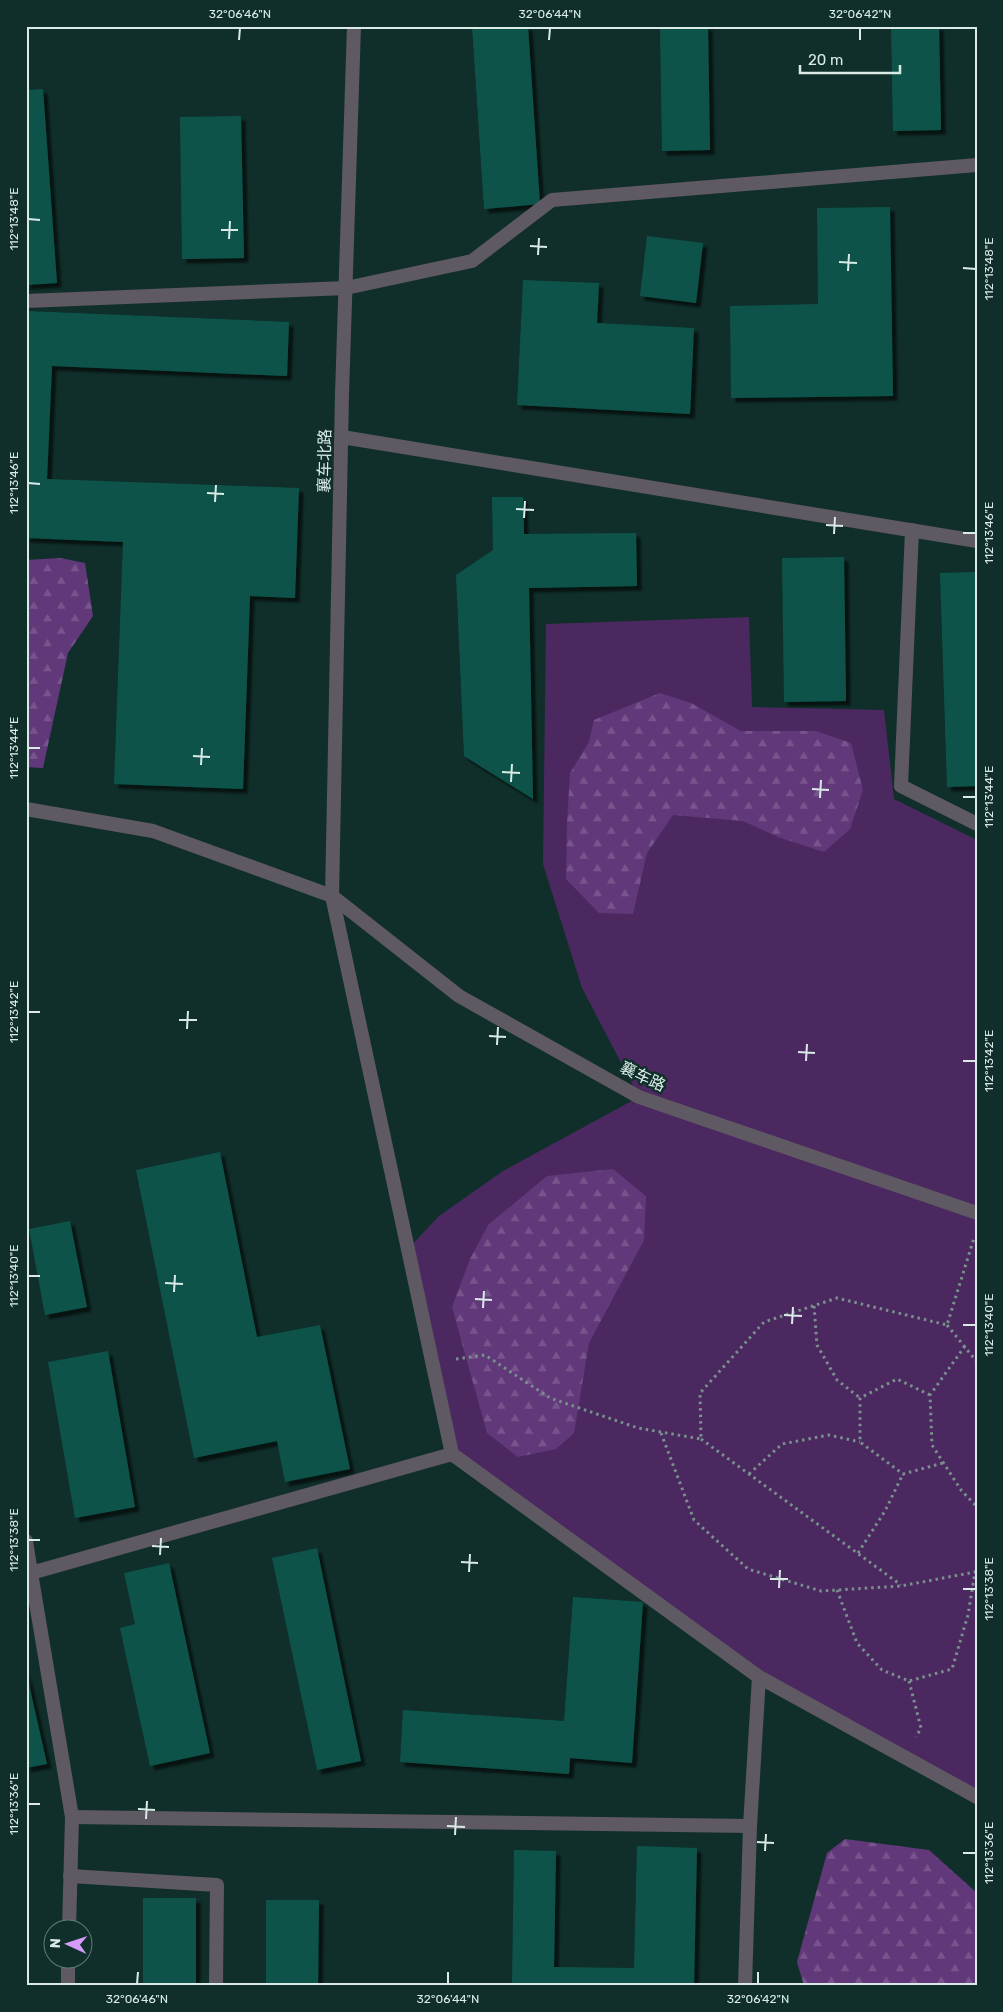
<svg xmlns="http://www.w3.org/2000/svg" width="1003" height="2012" viewBox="0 0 1003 2012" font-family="Rubik,'Noto Sans SC',sans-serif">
<defs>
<pattern id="forest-firs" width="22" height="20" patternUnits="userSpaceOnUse" patternTransform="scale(1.25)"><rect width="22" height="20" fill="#613879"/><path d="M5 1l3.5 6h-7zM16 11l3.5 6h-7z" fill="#77558c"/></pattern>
<filter id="shadow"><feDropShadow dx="4.5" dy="4.5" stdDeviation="1" flood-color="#0009"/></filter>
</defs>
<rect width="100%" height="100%" fill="#102f2a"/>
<polygon fill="#4b2960" points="749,617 752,707 884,710 894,799 977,840 977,1797 759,1677 452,1454 408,1249 439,1216 503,1171 639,1097 582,988 543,864 546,624"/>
<g fill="url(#forest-firs)">
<polygon points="60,558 85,563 93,616 68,653 43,768 26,767 26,560"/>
<polygon points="660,693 691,703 741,731 816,731 851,743 863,790 850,829 824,852 778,837 743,821 673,815 647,853 633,914 599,913 566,879 567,823 570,773 589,742 594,720"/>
<polygon points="613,1169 646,1196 644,1240 589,1343 574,1433 556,1449 518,1457 487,1433 452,1307 470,1259 488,1225 547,1176"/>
<polygon points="845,1839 929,1850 977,1893 977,1986 804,1986 797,1962 827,1853"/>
</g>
<g fill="#0c534a" filter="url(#shadow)">
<polygon points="472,26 528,26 540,204 484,209"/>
<polygon points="660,26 708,26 710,150 662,151"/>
<polygon points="891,26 939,26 941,130 893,131"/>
<polygon points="43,89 57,283 26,285 26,90"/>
<polygon points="241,116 244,258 182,259 180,117"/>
<polygon points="890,207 893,396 731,398 730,306 818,304 817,208"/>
<polygon points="647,236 703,243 696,303 640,296"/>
<polygon points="523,280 599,283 597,323 694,328 690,414 517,405"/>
<polygon points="26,311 289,322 287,376 52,366 47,479 299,488 295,598 250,596 243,789 114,784 123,542 26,538"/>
<polygon points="492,497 523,497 524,534 636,533 637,586 529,588 533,799 464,756 456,575 493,550"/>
<polygon points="844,557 846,701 784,702 782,558"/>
<polygon points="977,572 977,786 947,787 940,573"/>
<polygon points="220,1152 257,1337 320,1325 350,1469 285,1482 277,1441 194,1458 136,1170"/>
<polygon points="70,1221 87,1307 45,1315 29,1229"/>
<polygon points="108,1351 135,1507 75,1518 48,1362"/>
<polygon points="317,1548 361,1761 317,1770 272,1558"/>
<polygon points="169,1563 210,1753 150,1766 120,1628 135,1624 124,1573"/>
<polygon points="573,1597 643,1602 632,1763 570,1758 569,1774 400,1762 403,1710 564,1721"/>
<polygon points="26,1671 47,1764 26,1768"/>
<polygon points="637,1846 697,1848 694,1986 512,1986 514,1850 556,1851 554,1967 634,1968"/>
<rect x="143" y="1898" width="53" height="88"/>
<polygon points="266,1900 319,1900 318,1986 266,1986"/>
</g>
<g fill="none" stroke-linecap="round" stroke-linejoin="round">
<g stroke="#79918c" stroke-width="3" stroke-dasharray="2.5 4" stroke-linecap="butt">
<polyline points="814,1306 817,1345 837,1380 860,1398"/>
<polyline points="947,1325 977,1362"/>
<polyline points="965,1346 930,1395 932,1445 961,1490 977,1507"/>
<polyline points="456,1359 485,1355 550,1398 638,1428 701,1439 700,1393 764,1322 837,1298 947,1325 974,1238"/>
<polyline points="930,1395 897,1379 860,1398 860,1442 903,1474 943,1463"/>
<polyline points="661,1433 694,1520 748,1569 821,1591 901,1586 975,1572 977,1569"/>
<polyline points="701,1439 901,1585"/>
<polyline points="749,1474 782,1444 829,1435 860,1442"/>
<polyline points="858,1553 885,1511 903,1474"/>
<polyline points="837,1590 857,1643 882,1670 909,1681 952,1669 968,1615 975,1572"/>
<polyline points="909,1681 921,1728 916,1737"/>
</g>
<g stroke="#5f5963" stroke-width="14">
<polyline points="26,301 346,288 472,261 552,200 977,165"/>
<polyline points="912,530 901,786 977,824"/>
<polyline points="26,1541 31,1573"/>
<polyline points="70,1876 217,1885 216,1986"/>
</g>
<g stroke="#5f5963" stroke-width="14">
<polyline points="342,437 977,541"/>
<polyline points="26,809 153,831 332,896 452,1454 759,1677 977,1797"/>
<polyline points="72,1817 750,1826"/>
<polyline points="69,1930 72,1817 31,1573 452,1454"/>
<polyline points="68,1986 68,1960"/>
<polyline points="745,1986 750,1826 759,1677"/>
</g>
<polyline stroke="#5f5963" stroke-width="14" points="354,26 342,394 332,896 459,996 639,1097 977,1213"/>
</g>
<path fill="none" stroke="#daebe7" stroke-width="2" d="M239,40l1,-12M549,40l1,-12M860,40v-12M28,219l12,1M221,230h17M229,239l1,-18M530,246l17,1M538,255l1,-17M839,262l18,1M963,268l13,1M848,271l1,-17M28,483l12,1M207,493l17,1M215,502l1,-17M516,509l18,1M524,518l1,-17M826,525l17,1M963,533h13M834,534l1,-17M28,748h12M193,756l17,1M201,765l1,-17M502,772l18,1M511,782l1,-18M812,789l17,1M963,797h13M820,798l1,-18M28,1012h12M179,1020h18M187,1029l1,-18M489,1036l17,1M497,1045l1,-18M798,1052l17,1M806,1061l1,-17M963,1061h13M28,1276h12M165,1283l18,1M174,1292l1,-17M475,1299l17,1M483,1308l1,-17M784,1315l18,1M792,1324l1,-17M963,1325h13M28,1540h12M152,1546l17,1M160,1555l1,-17M461,1562l17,1M469,1572l1,-18M770,1579h18M779,1588l1,-18M963,1589h13M28,1804h12M138,1809l17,1M146,1819l1,-18M447,1826l18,1M455,1835l1,-18M757,1842l17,1M765,1851l1,-17M963,1853h13M137,1984l1,-12M448,1984v-12M758,1984v-12"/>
<g text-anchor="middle" stroke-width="5" stroke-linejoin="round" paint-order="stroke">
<g font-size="16" fill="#daebe7" stroke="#102f2a">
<text transform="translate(324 461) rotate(-89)" y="6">襄车北路</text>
<text transform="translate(643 1076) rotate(25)" y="6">襄车路</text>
</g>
</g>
<rect width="1003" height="2012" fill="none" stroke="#102f2a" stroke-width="55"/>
<g transform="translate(68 1944) rotate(273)"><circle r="24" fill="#102f2a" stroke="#617a76"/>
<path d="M0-4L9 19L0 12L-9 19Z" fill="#d59bfb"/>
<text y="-8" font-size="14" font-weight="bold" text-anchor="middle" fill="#daebe7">N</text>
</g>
<path d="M800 65v8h100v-8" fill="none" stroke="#daebe7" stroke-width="2.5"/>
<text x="808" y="65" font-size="15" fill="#daebe7" stroke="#102f2a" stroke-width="4" paint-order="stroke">20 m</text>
<rect x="28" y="28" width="948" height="1956" fill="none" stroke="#daebe7" stroke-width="2"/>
<g font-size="12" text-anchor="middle" fill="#daebe7">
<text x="240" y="18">32°06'46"N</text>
<text x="550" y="18">32°06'44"N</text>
<text x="860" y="18">32°06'42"N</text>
<text transform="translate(14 219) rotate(-90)" y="4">112°13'48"E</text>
<text transform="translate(989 269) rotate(-90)" y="4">112°13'48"E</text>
<text transform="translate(14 483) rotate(-90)" y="4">112°13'46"E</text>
<text transform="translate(989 533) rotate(-90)" y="4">112°13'46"E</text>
<text transform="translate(14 748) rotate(-90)" y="4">112°13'44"E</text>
<text transform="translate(989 797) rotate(-90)" y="4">112°13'44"E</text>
<text transform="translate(14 1012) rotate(-90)" y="4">112°13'42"E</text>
<text transform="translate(989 1061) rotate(-90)" y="4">112°13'42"E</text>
<text transform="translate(14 1276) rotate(-90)" y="4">112°13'40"E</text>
<text transform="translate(989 1325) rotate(-90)" y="4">112°13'40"E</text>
<text transform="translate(14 1540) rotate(-90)" y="4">112°13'38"E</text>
<text transform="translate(989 1589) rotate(-90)" y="4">112°13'38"E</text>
<text transform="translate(14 1804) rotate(-90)" y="4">112°13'36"E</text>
<text transform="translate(989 1853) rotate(-90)" y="4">112°13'36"E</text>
<text x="137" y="2003">32°06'46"N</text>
<text x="448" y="2003">32°06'44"N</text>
<text x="758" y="2003">32°06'42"N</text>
</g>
</svg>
